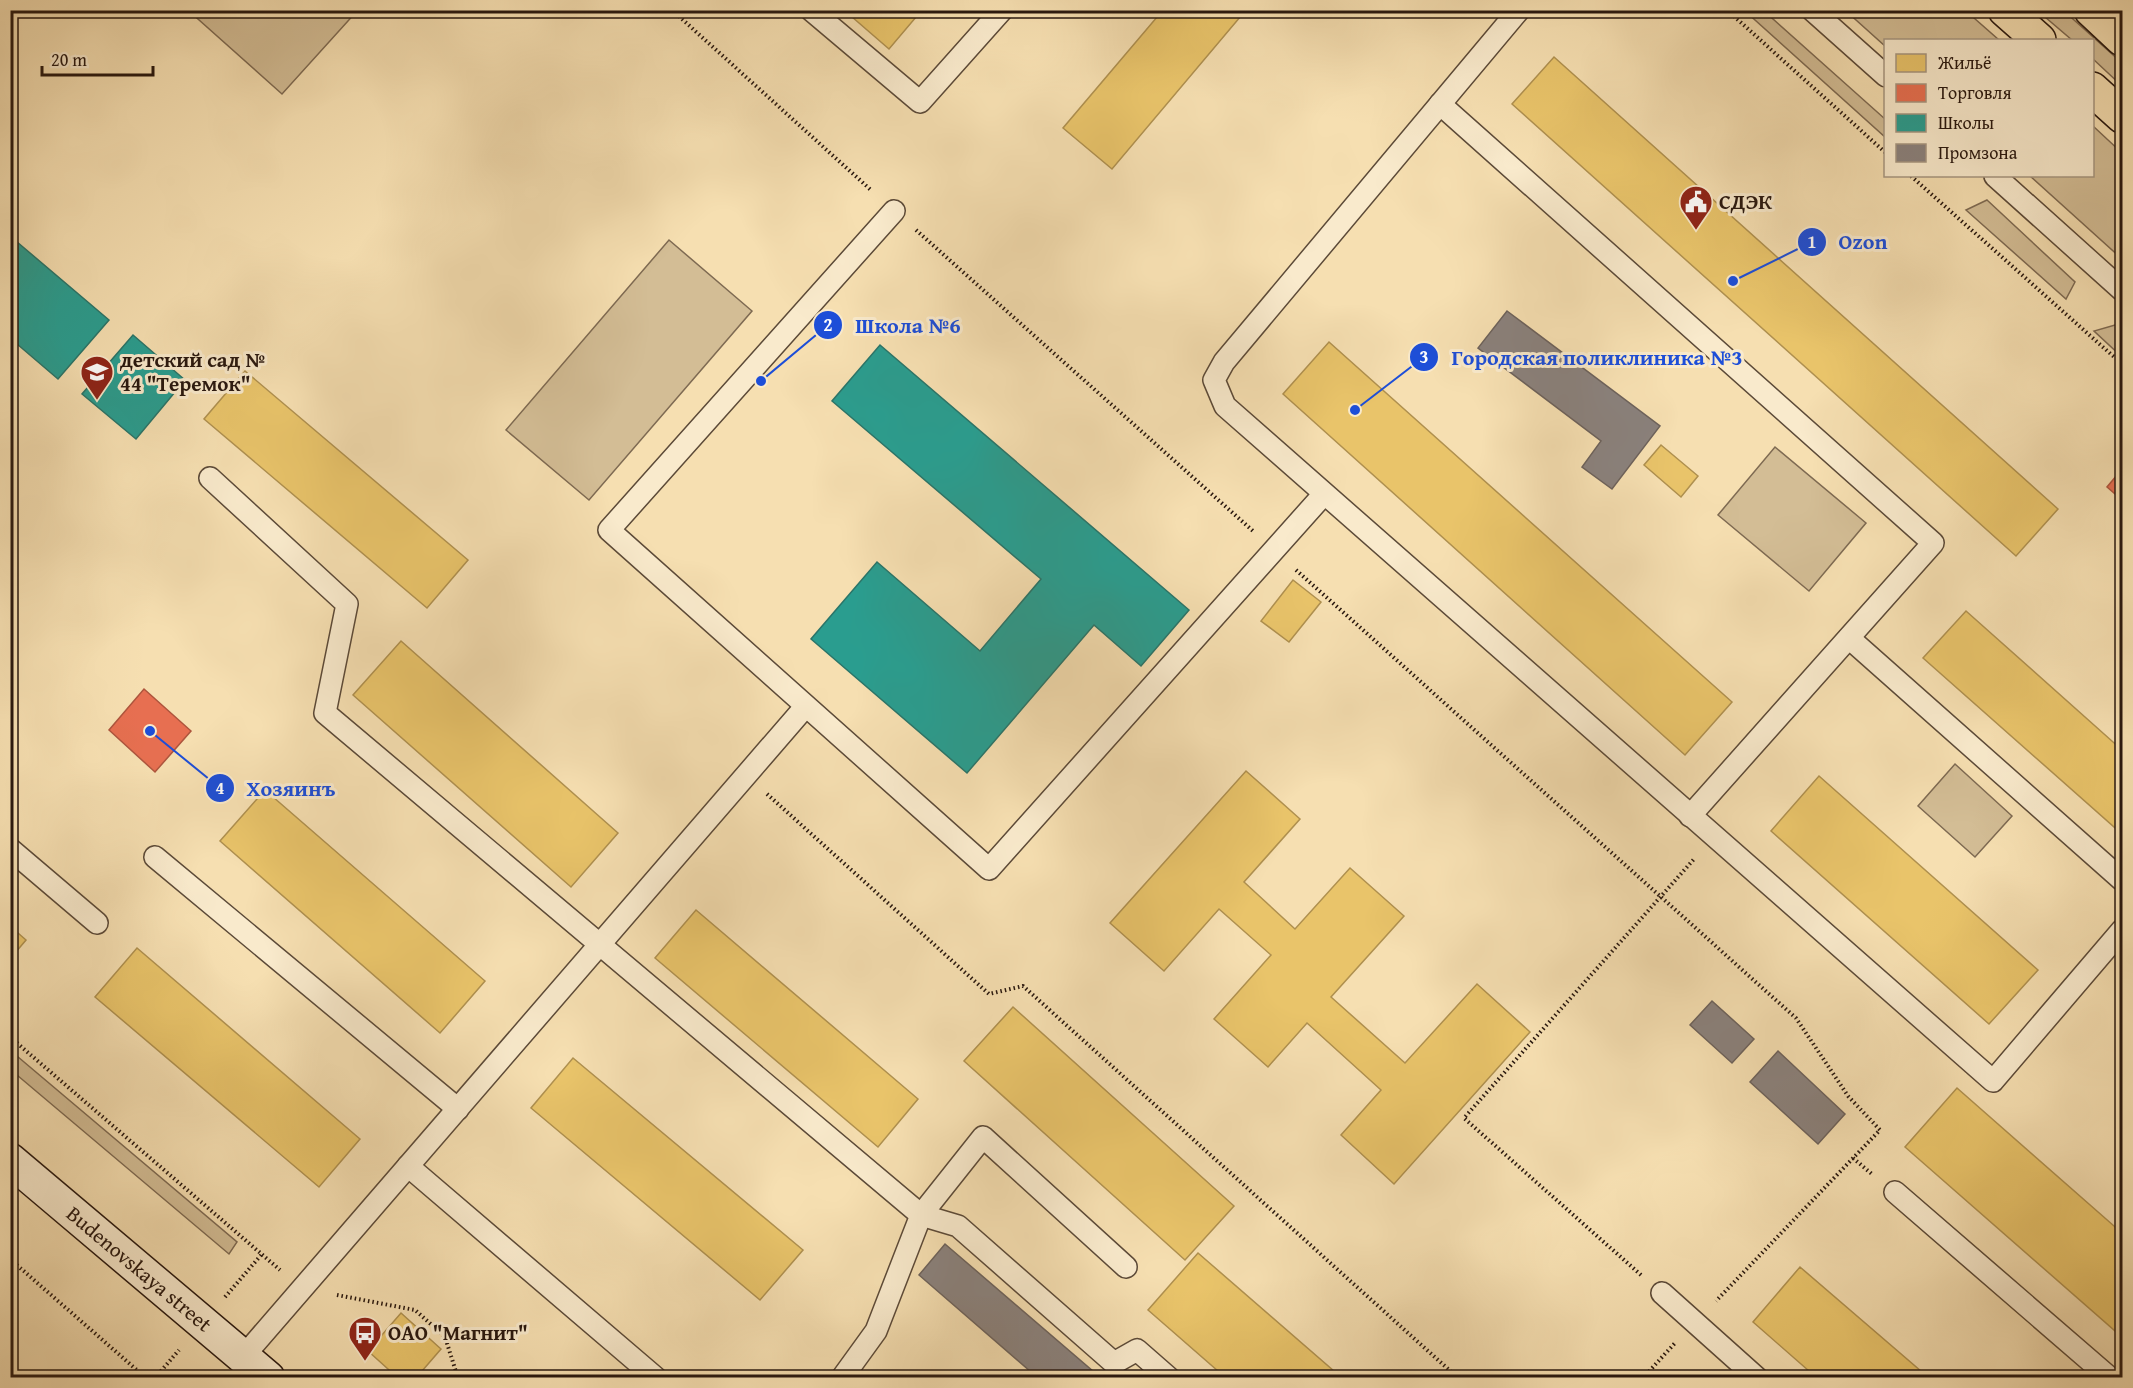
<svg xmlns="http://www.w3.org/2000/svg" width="2133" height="1388" viewBox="0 0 2133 1388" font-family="'Gentium Book Plus',serif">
<rect width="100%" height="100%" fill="#f6dfb1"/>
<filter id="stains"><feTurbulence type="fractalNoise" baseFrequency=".00333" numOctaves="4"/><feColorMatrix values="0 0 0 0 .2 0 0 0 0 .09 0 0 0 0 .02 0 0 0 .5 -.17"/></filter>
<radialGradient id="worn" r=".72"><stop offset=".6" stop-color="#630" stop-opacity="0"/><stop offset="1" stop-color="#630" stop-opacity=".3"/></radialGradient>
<g fill="#d3bd95" stroke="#7e6a52" stroke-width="1.5">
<polygon points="189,11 357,11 282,94"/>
<polygon points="1745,11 1764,11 1885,119 1885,137"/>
<polygon points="1846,11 1966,11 1999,40 1886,40 1885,46"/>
<polygon points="2038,11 2064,11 2122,63 2122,86 2093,59 2092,40 2072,40"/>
<polygon points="2093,126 2122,153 2122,259 2030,176 2092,176"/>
<polygon points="1987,200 2075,282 2066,299 1966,210"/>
<polygon points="669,240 752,311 589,500 506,430"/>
<polygon points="2122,323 2122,357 2094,331"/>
<polygon points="1775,447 1866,523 1809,591 1718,515"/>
<polygon points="1955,764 2012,816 1975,857 1918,806"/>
<polygon points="11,1051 237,1242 229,1254 11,1070"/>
</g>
<g fill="#e9c46a" stroke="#af904f" stroke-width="1.5">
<polygon points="844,10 922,10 889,49"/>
<polygon points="1163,10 1246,10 1112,169 1063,128"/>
<polygon points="1554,57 2058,509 2016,556 1512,104"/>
<polygon points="1329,342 1732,702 1685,755 1283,394"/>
<polygon points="245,371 468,560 427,608 204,419"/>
<polygon points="1661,445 1698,476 1681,497 1644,465"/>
<polygon points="1293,580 1321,602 1289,642 1261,621"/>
<polygon points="1966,611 2122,750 2122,834 1923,658"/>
<polygon points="401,641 618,833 571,887 353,695"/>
<polygon points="1246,771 1300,819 1244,882 1295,929 1350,868 1404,916 1331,997 1405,1063 1477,984 1530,1032 1394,1184 1341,1135 1381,1090 1307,1023 1268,1067 1214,1019 1271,955 1219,909 1164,971 1110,923"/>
<polygon points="1819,776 2038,970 1989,1024 1771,831"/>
<polygon points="265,790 485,981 440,1033 220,841"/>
<polygon points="696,910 918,1099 878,1147 655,958"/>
<polygon points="10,926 26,940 10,959"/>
<polygon points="137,948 360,1139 319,1187 95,997"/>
<polygon points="1013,1007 1234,1206 1185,1260 964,1061"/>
<polygon points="573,1058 803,1250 760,1300 531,1108"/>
<polygon points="1957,1088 2122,1233 2122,1337 1905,1147"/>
<polygon points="1198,1253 1342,1378 1226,1378 1148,1310"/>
<polygon points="1800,1267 1929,1378 1817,1378 1753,1322"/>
<polygon points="401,1313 441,1349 416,1378 398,1378 368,1351"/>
</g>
<g fill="#e76f51" stroke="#ae553d" stroke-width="1.5">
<polygon points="2122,469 2122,500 2107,487"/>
<polygon points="144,689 191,731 155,772 109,730"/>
</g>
<g fill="#2a9d8f" stroke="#2a7569" stroke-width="1.5">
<polygon points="10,236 109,320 58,379 10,338"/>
<polygon points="133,335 185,380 136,439 82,394"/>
<polygon points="880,345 1189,610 1141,666 1094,625 967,773 811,639 877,562 980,651 1041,579 832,401"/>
</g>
<g fill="#8a817c" stroke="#6d625b" stroke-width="1.5">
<polygon points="1507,311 1660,426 1612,489 1582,467 1601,441 1478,348"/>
<polygon points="1712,1001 1754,1039 1732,1063 1690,1025"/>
<polygon points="1778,1051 1845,1114 1818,1144 1750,1082"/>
<polygon points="945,1244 1101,1378 1038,1378 919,1275"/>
</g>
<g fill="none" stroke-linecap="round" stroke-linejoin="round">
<g stroke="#5c4a38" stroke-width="24">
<g id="lane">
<polyline points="811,10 920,102 1002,10"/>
<polyline points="1519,10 1224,362 1214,380 1225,406 1993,1081 2122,930"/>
<polyline points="1812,10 1886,76"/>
<polyline points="1440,104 1933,543 1690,816"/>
<polyline points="1995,176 2122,290"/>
<polyline points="894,211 609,530 989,869 1324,494"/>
<polyline points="210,478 347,604 325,713 921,1215 876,1331 842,1378"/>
<polyline points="1849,638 2122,880"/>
<polyline points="10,849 97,923"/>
<polyline points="155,857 458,1109"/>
<polyline points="408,1166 656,1378"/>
<polyline points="1895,1192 2110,1378"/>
<polyline points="1126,1267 983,1137 921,1215 958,1226 1114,1363 1137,1350 1169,1378"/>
<polyline points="1662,1293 1757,1378"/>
<polyline points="243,1357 805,707"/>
</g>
</g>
<g stroke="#29180f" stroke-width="36">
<polyline id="secondary" points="10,1160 268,1378"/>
</g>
<g stroke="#29180f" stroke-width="36">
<g id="primary">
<polyline points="2005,10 2039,40"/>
<polyline points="2091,10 2122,39"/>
<polyline points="2092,89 2122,116"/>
</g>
</g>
<g stroke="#29180f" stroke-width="4" stroke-dasharray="1.5 3" stroke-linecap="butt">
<polyline points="672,10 872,191"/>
<polyline points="1727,10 1886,153"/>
<polyline points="1911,176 2122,364"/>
<polyline points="916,230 1253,531"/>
<polyline points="1296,570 1796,1018 1848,1096 1880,1130 1716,1301"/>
<polyline points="767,794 989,994 1023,986 1458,1378"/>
<polyline points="10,1037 280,1270"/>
<polyline points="1853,1158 1873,1175"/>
<polyline points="10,1259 146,1378"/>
<polyline points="1641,1275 1464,1118 1695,858"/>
<polyline points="337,1295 415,1310 445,1337 458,1378"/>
<polyline points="225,1297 262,1254"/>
<polyline points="155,1378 179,1350"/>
<polyline points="1643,1378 1675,1343"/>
</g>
<use href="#lane" stroke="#f9eacc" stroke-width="21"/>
<use href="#secondary" stroke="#f9eacc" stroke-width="33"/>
<use href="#primary" stroke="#f6dfb1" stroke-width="33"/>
</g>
<defs>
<g id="civic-pin" transform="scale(1.725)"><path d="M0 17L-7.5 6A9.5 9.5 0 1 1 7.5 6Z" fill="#8f2418" stroke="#f9eacc"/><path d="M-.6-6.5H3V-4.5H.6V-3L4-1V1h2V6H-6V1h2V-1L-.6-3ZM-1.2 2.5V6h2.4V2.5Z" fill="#fff"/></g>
<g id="school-pin" transform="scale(1.725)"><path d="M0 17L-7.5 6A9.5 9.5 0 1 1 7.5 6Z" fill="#8f2418" stroke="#f9eacc"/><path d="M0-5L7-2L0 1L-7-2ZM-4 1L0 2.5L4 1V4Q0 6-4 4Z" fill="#fff"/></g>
<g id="bus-pin" transform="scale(1.725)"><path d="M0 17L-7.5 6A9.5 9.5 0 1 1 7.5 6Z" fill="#8f2418" stroke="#f9eacc"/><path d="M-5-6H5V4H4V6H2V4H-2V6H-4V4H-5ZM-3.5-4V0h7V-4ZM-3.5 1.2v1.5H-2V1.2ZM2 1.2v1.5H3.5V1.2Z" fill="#fff"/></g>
</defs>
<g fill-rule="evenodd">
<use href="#civic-pin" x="1696" y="202"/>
<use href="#school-pin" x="97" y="372"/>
<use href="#bus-pin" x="365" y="1333"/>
</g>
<g text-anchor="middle" stroke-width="6" stroke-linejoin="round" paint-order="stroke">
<g font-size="21" font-weight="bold" fill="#29180f" stroke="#f9eacc" text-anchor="start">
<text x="1719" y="209">СДЭК</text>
<text x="120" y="367">детский сад №<tspan x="120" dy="24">44 "Теремок"</tspan></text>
<text x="388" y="1340">ОАО "Магнит"</text>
</g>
<g font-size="21" fill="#29180f" stroke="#f9eacc">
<text transform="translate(139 1269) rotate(40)" y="7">Budenovskaya street</text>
</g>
</g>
<path fill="none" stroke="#1d4ed8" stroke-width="2" d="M1733 281L1812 242M761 381L828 325M1355 410L1424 357M150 731L220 788"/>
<g fill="#1d4ed8" stroke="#f9eacc" stroke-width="2">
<circle cx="1733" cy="281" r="6"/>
<circle cx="761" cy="381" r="6"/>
<circle cx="1355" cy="410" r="6"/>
<circle cx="150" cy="731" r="6"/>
<circle cx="1812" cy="242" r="15"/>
<circle cx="828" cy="325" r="15"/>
<circle cx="1424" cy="357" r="15"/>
<circle cx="220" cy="788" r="15"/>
</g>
<g font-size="18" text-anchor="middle" font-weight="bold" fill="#fff">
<text x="1812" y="248">1</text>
<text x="828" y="331">2</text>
<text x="1424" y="363">3</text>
<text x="220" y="794">4</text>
</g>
<g font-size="22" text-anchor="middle" font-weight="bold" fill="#1d4ed8" stroke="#f9eacc" stroke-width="6" stroke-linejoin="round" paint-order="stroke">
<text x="1863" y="249">Ozon</text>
<text x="908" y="333">Школа №6</text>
<text x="1597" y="365">Городская поликлиника №3</text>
<text x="291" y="796">Хозяинъ</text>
</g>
<rect width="2133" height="1388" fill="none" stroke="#f6dfb1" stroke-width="36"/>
<rect x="12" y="12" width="2109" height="1364" fill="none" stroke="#29180f" stroke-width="3"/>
<rect x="18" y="18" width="2097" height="1352" fill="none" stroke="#29180f" stroke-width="1.5"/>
<rect x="1884" y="39" width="210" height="138" fill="#f9eacc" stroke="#a69680" stroke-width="1.5"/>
<rect x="1896" y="54" width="30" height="18" fill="#e9c46a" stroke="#a69680" stroke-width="1.5"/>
<text x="1938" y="69" font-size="18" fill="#29180f">Жильё</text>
<rect x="1896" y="84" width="30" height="18" fill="#e76f51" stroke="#a69680" stroke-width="1.5"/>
<text x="1938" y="99" font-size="18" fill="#29180f">Торговля</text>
<rect x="1896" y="114" width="30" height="18" fill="#2a9d8f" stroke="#a69680" stroke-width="1.5"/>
<text x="1938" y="129" font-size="18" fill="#29180f">Школы</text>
<rect x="1896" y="144" width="30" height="18" fill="#8a817c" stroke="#a69680" stroke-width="1.5"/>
<text x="1938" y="159" font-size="18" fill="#29180f">Промзона</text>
<path d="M42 66v9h111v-9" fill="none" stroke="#29180f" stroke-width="3"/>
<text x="51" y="66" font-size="18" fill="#29180f" stroke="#f9eacc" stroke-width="4.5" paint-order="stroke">20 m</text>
<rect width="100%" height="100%" filter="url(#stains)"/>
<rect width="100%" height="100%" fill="url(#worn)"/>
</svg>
